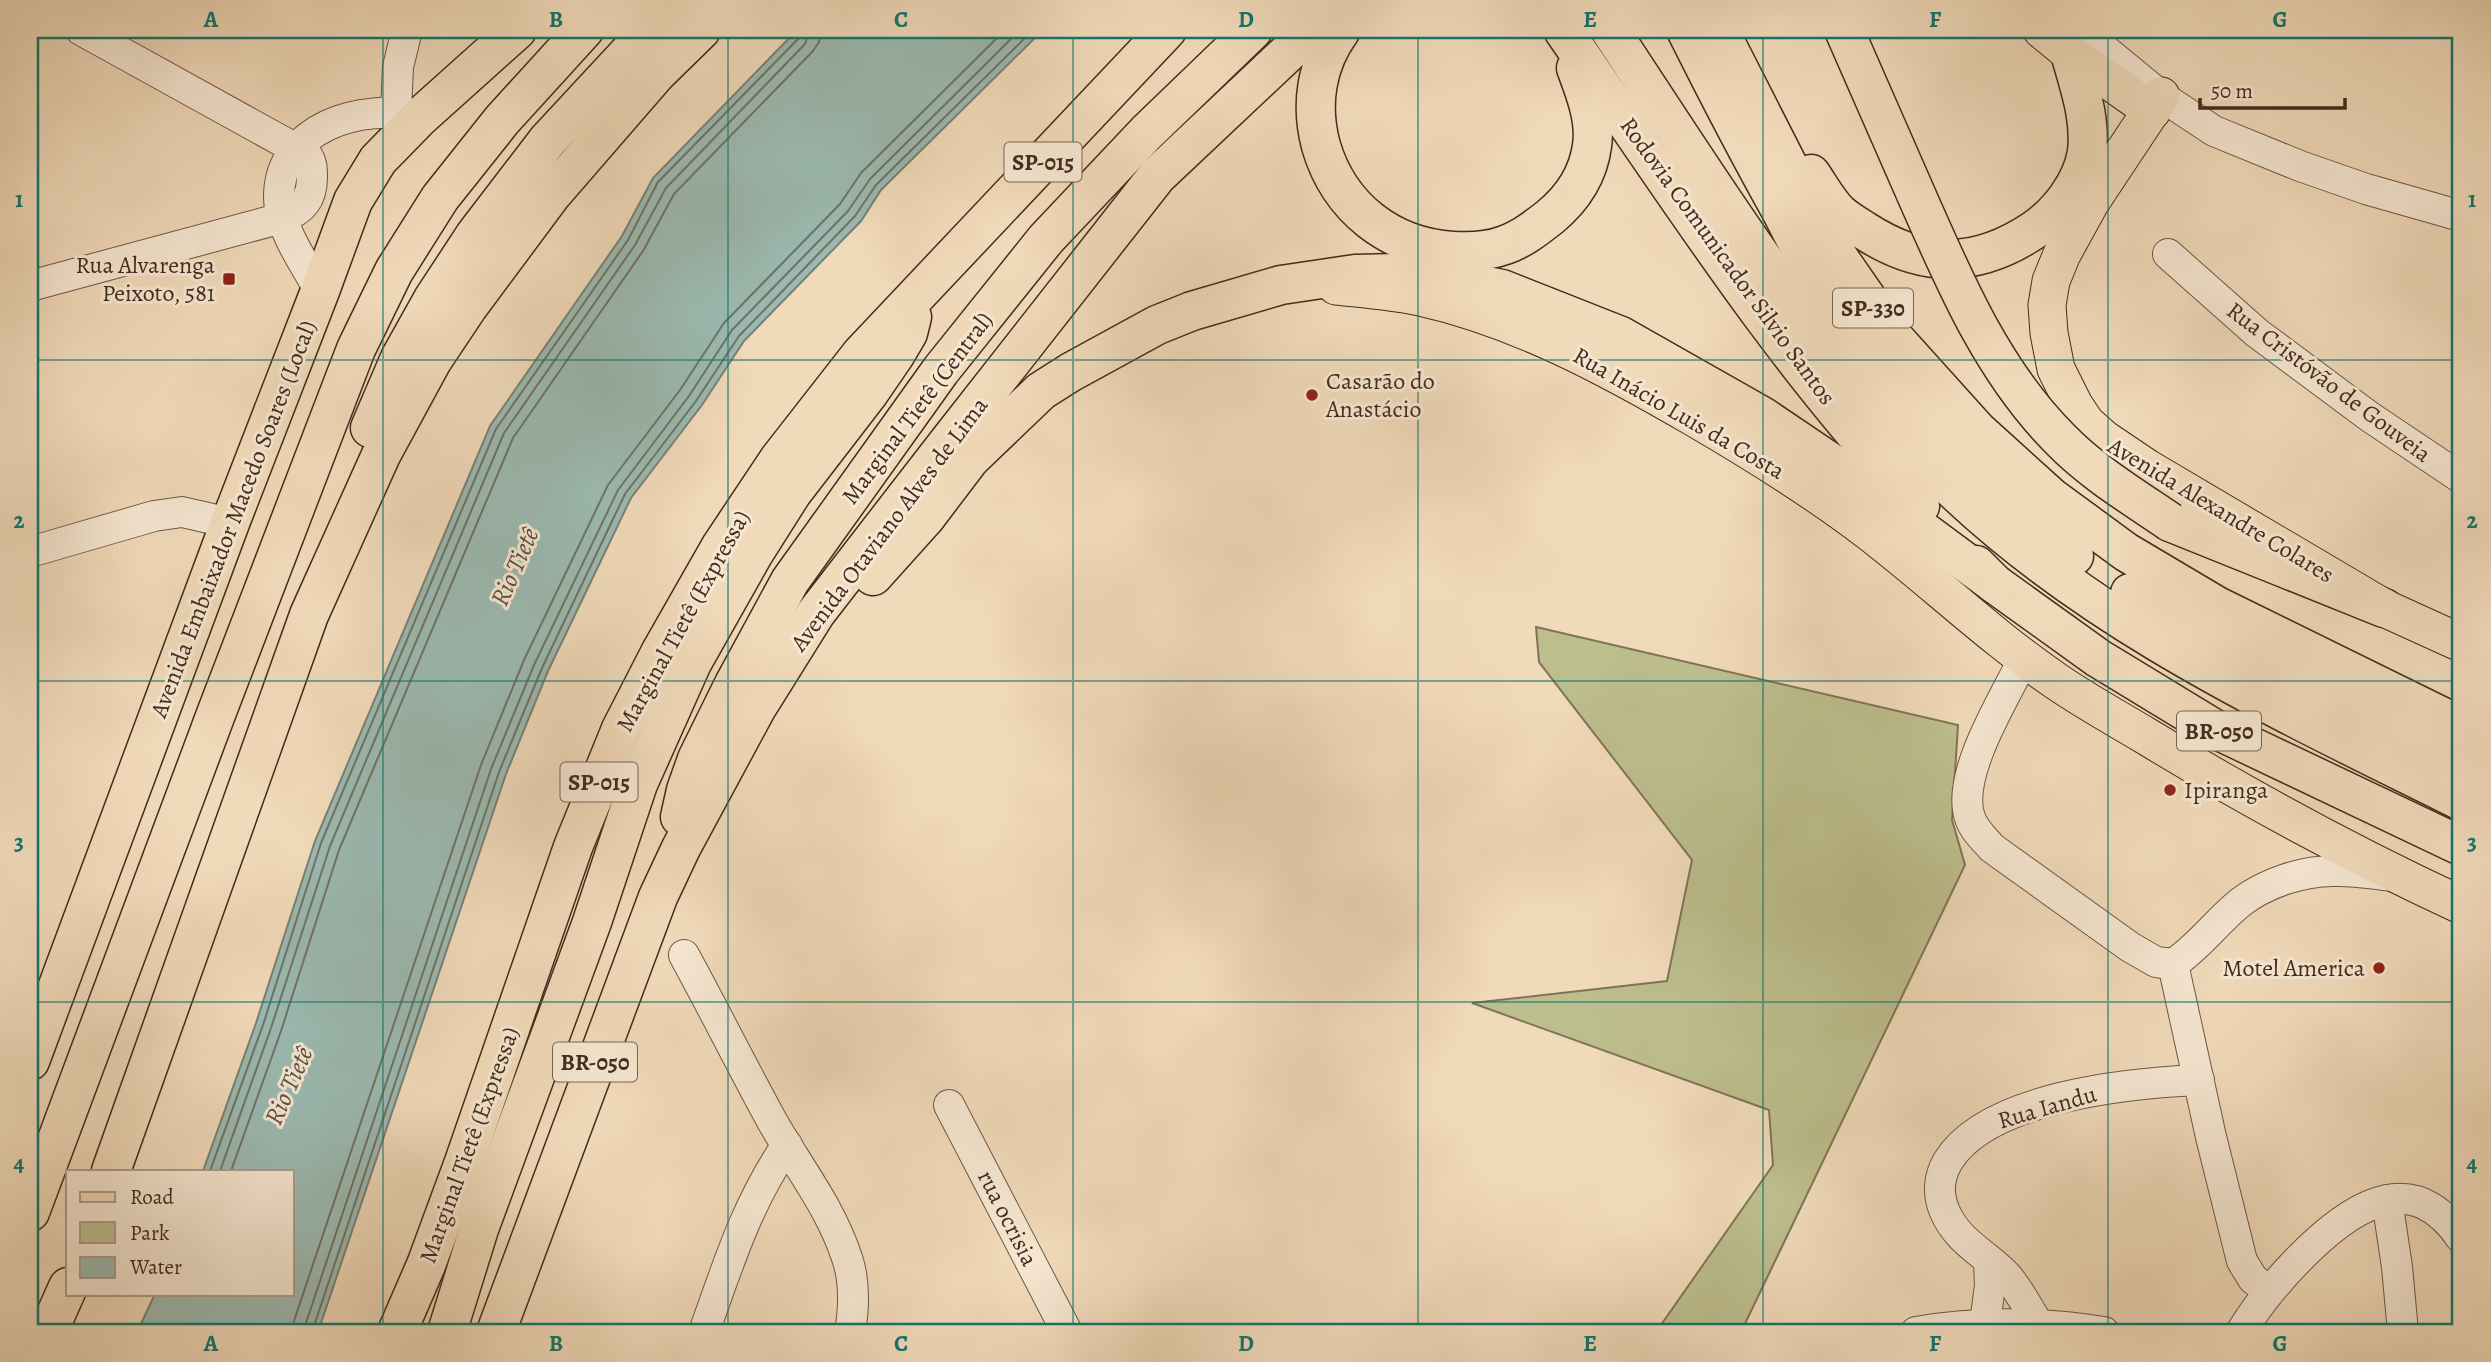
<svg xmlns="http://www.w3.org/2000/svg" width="2491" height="1362" viewBox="0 0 2491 1362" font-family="Alegreya,serif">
<rect width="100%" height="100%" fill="#f1daba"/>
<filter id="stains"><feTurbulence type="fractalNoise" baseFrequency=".00286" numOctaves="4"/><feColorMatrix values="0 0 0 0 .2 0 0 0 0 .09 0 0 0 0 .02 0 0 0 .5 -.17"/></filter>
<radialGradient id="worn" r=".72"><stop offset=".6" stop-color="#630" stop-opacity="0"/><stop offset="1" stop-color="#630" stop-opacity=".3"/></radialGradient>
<polygon fill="#bdbe8e" stroke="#807456" stroke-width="2" points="1536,627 1958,725 1952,820 1965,865 1741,1332 1656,1332 1773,1165 1769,1110 1472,1003 1667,981 1692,860 1539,662"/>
<polygon fill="#9bbab1" stroke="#788176" stroke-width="2" points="797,30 1043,30 881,190 861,221 744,341 702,405 631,498 548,671 506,774 318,1332 137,1332 155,1294 292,1294 292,1171 203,1171 256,1023 315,841 490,426 622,236 653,178"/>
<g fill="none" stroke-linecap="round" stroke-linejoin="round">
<g stroke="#6f7267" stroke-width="2">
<polyline points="210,1171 263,1025 321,843 496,429 628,240 658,182 799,38 801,30"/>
<polyline points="220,1171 271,1028 330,846 504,433 635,245 666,188 805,44 810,30"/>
<polyline points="231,1171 281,1031 339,850 513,438 643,251 674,194 813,51 819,42 821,30"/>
<polyline points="292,1332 294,1321 481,765 524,660 608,485 680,390 724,323 840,204 861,173 1005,30"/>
<polyline points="303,1332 491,769 534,665 618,490 689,396 732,330 848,211 870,179 1020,30"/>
<polyline points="312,1332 499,772 542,668 625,494 696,401 739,336 855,216 876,185 1033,30"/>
</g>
<g stroke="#6e5744" stroke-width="32">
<g id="minor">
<polyline points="2081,30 2161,96 2214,131 2300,166 2366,189 2461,216"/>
<polyline points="396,111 398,67 407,30"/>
<polyline points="2168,254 2257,333 2370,417 2461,478"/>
<path d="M30,286l252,-68c21,-8 30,-19 30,-41 0,-9 0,-14 -5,-22l-226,-125"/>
<path d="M320,291c-14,-25 -41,-63 -41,-93 -1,-71 84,-96 141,-81"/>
<polyline points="30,552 154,516 182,512 230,523"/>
<path d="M2024,658c-19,40 -69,117 -54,160 4,12 14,21 22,30l138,99 26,15 17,2c26,-17 44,-43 68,-62 25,-19 61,-31 92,-31 20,-1 41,3 60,5"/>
<path d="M684,955c30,55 58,111 88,166 26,46 59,87 75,137 8,23 7,50 3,74"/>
<polyline points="2173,964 2211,1137 2242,1261 2253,1279 2269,1291"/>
<polyline points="949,1105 1067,1332"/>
<polyline points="2387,1200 2397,1267 2403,1332"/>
<polyline points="1989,1262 1990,1285 1985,1324 1995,1332"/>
<path d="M2039,1326c-10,-17 -20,-36 -32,-50 -21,-22 -49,-34 -62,-64 -8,-18 -6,-36 3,-51 39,-64 181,-78 251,-81"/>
<path d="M704,1332c24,-67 42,-127 83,-187"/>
<path d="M1916,1332c64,-11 124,-10 188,0"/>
<path d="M2241,1332c19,-31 42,-58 68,-83 48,-46 105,-80 152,-11"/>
</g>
</g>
<g stroke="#432b1d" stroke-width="39">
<g id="major">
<polyline points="2042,30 2070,53 2152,111"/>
<polyline points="2161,96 2090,203 2062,254 2051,281 2047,305 2049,333 2056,369 2074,405 2086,423 2104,439 2147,468 2384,608 2461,643"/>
<path d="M1336,286c28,3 57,5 84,11 98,22 187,70 273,120 60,35 120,72 175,114 64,49 122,105 188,150 29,20 60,37 90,55 102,62 207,119 315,169"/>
</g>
</g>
<g stroke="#432b1d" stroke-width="41">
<g id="highway">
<path d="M1341,30c-25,34 -31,75 -20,116 18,61 68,101 132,105 17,1 36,0 52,-6 17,-6 31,-17 45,-28 23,-19 38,-42 42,-71 4,-26 -7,-54 -16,-78"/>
<path d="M1563,30c113,163 220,332 357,476"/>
<path d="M1610,30c89,134 174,272 281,393 14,16 28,33 43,48 147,149 343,238 527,330"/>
<path d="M1686,30c30,60 61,120 94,179 12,23 24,48 38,70 71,104 156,200 256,277"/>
<polyline points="1719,30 1825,238 1895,339 1977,430 2051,497 2126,552 2217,606 2461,726"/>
<path d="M1811,174c9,13 17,28 28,39 8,7 18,13 26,18 59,38 112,37 169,-1 25,-17 48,-47 53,-78 4,-34 -8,-66 -17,-99"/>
<polyline points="370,428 400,358 433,299 475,235 547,141 650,30"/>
<polyline points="2170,522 2384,608"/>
<polyline points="1976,565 1995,584 2098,658 2213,728 2461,846"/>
<polyline points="873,576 926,517 970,459 1041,391 1071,372 1157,325 1192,311 1281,285 1355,274 1398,273 1451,279 1502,289 1621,336 1762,416 1833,464 1995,584"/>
<path d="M2130,593c105,65 220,115 331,169"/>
<polyline points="680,817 686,790 697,759 734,684 790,581 941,370 1046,239 1147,132 1253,30"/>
<polyline points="30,1061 230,523 320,291 353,201 378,160 420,117 517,30"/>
<polyline points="111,1171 309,615 381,455 432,361 468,307 552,194 656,74 701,30"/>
<polyline points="30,1212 216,714 356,349 394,271 440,198 502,120 584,30"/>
<polyline points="48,1332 68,1287"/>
<polyline points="397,1332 426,1265 464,1162 573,847 621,729 660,653 721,546 779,459 861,354 1167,30"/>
<polyline points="447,1332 479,1229 592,922 638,784 692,663 754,553 792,493 869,393 895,355 908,333 912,317"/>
<polyline points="496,1332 658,897 681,848 756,709 816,613 949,441 1157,176 1312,30"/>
</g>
</g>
<use href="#minor" stroke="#f6e7d2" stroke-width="30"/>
<use href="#major" stroke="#f1daba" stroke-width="37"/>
<use href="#highway" stroke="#f1daba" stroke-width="38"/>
<g stroke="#432b1d" stroke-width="41" stroke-linecap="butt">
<path id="highway-bridge" d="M1844,30c25,57 50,114 75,171 37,84 75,172 141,238 32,33 72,57 110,83"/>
</g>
<use href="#highway-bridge" stroke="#f1daba" stroke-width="38"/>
</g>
<path fill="none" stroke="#0f766e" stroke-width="2" stroke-opacity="0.55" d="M383,30v1302M728,30v1302M1073,30v1302M1418,30v1302M1763,30v1302M2108,30v1302M30,360h2431M30,681h2431M30,1002h2431"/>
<g fill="#8f2418" stroke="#f6e7d2" stroke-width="2.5">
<rect x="222" y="272" width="14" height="14" rx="3.5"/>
<circle cx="1312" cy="395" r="7"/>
<circle cx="2170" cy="790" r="7"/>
<circle cx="2379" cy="968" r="7"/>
</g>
<g text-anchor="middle" stroke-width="6" stroke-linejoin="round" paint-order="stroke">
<g fill="#f6e7d2" stroke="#796353" stroke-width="2">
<rect x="1004.5" y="142.5" width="77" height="39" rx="5"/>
<rect x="1833" y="288.5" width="80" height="39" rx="5"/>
<rect x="2177" y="711.5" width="84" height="39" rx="5"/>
<rect x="560.5" y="762.5" width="77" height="39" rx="5"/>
<rect x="553" y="1042.5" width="84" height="39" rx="5"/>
</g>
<g font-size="23" font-weight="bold" fill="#432b1d">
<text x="1043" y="170">SP-015</text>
<text x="1873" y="316">SP-330</text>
<text x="2219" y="739">BR-050</text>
<text x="599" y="790">SP-015</text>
<text x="595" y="1070">BR-050</text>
</g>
<g font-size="24" fill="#432b1d" stroke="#f6e7d2">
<text transform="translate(1728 261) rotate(54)" y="8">Rodovia Comunicador Silvio Santos</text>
<text transform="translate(2329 382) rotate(37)" y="8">Rua Cristóvão de Gouveia</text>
<text transform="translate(917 408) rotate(-53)" y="8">Marginal Tietê (Central)</text>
<text transform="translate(1679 413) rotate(30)" y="8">Rua Inácio Luis da Costa</text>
<text transform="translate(2221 510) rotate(31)" y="8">Avenida Alexandre Colares</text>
<text transform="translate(233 519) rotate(-69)" y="8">Avenida Embaixador Macedo Soares (Local)</text>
<text transform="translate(889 524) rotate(-53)" y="8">Avenida Otaviano Alves de Lima</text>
<text transform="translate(683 621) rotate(-61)" y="8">Marginal Tietê (Expressa)</text>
<text transform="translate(2047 1107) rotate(-16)" y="8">Rua Iandu</text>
<text transform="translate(469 1145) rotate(-70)" y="8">Marginal Tietê (Expressa)</text>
<text transform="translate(1008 1218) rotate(63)" y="8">rua ocrisia</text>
</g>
<g font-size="24" fill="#432b1d" stroke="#f6e7d2" text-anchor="end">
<text x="215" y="273">Rua Alvarenga<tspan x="215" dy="28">Peixoto, 581</tspan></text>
<text x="1326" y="389" text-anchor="start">Casarão do<tspan x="1326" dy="28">Anastácio</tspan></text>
<text x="2184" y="798" text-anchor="start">Ipiranga</text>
<text x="2365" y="976">Motel America</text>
</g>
<g font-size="26" font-style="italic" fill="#594f42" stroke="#f6e7d2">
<text transform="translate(514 567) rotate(-66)" y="9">Rio Tietê</text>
<text transform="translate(288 1086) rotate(-66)" y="9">Rio Tietê</text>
</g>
</g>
<rect width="2491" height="1362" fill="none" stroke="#f1daba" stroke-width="77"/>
<rect x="66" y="1170" width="228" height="126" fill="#f6e7d2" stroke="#ae9c8a" stroke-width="2"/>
<rect x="80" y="1192" width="35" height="10" fill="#f1daba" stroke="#ae9c8a" stroke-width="2"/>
<text x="130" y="1204" font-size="21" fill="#432b1d">Road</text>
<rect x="80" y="1222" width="35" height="21" fill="#bdbe8e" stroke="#ae9c8a" stroke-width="2"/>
<text x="130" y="1240" font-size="21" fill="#432b1d">Park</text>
<rect x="80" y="1257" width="35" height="21" fill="#9bbab1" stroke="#ae9c8a" stroke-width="2"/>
<text x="130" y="1274" font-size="21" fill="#432b1d">Water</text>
<path d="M2200 98v10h145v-10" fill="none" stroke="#432b1d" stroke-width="3.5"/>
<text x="2211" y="98" font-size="21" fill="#432b1d" stroke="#f6e7d2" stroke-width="5" paint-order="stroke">50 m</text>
<rect x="38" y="38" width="2414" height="1286" fill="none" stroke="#0f766e" stroke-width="2.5"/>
<g font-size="23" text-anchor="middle" font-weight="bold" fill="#0f766e">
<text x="211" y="27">A</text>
<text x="556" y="27">B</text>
<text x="901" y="27">C</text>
<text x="1246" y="27">D</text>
<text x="1590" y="27">E</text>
<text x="1935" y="27">F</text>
<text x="2280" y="27">G</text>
<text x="19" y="207">1</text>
<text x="2472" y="207">1</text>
<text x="19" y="528">2</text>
<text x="2472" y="528">2</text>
<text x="19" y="850">3</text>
<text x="2472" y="850">3</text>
<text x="19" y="1171">4</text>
<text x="2472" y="1171">4</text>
<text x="211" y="1351">A</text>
<text x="556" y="1351">B</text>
<text x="901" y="1351">C</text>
<text x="1246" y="1351">D</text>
<text x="1590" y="1351">E</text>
<text x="1935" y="1351">F</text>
<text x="2280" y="1351">G</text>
</g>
<rect width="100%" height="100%" filter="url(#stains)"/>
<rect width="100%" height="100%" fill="url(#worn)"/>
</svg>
